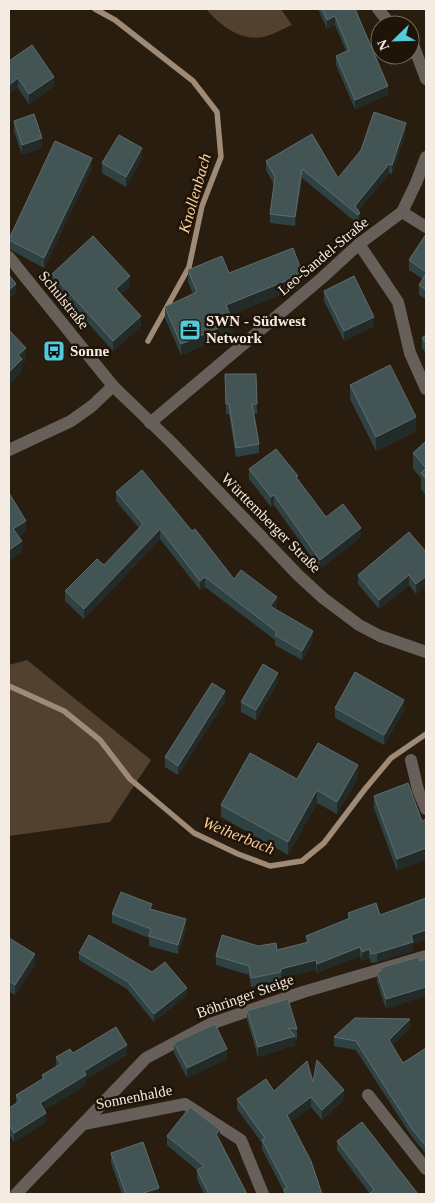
<svg xmlns="http://www.w3.org/2000/svg" width="435" height="1203" viewBox="0 0 435 1203" font-family="Georgia,serif">
<rect width="100%" height="100%" fill="#291d10"/>
<g fill="#53412f">
<path d="M206,9h75l11,16c-9,4 -20,10 -29,12 -24,4 -43,-12 -57,-28z"/>
<polygon points="27,660 151,760 110,822 9,836 9,665"/>
</g>
<g fill="none" stroke-linecap="round" stroke-linejoin="round">
<g stroke="#9e8a75" stroke-width="5.5">
<polyline points="95,9 115,20 193,81 217,112 221,157 202,206 189,267 148,341"/>
<polyline points="9,686 64,711 100,740 130,779 194,833 238,854 270,866 302,861 324,843 365,789 391,758 426,734"/>
</g>
<g stroke="#67605a" stroke-width="12">
<polyline points="378,9 391,25"/>
<polyline points="410,43 414,47 426,79"/>
<polyline points="402,212 426,227"/>
<polyline points="359,244 398,302 410,353 426,389"/>
<polyline points="9,257 113,386 171,442 298,575 323,598 359,625 380,636 426,652"/>
<polyline points="150,423 322,278 359,244 402,212 416,183 426,157"/>
<polyline points="9,450 71,421 92,406 113,386"/>
<polyline points="411,760 418,790 426,809"/>
<polyline points="368,1095 426,1169"/>
<polyline points="84,1124 185,1104 241,1140 263,1194"/>
<polyline points="16,1194 146,1058 210,1024 303,992 426,956"/>
</g>
</g>
<g fill="#2e4244">
<polygon points="318,9 359,9 359,14 357,15 388,95 355,109 336,65 336,56 346,51 335,25 327,29"/>
<polygon points="9,61 54,86 29,104 18,88"/>
<polygon points="14,121 42,148 22,155 14,131"/>
<polygon points="406,132 392,174 389,173 358,211 360,223 358,224 302,178 295,226 270,223 270,214 274,185 266,170 266,161 338,178"/>
<polygon points="142,158 126,187 102,173 102,163"/>
<polygon points="92,168 44,268 9,249 9,240"/>
<polygon points="426,234 426,299 419,295 419,285 423,279 409,270 409,260"/>
<polygon points="188,270 229,273 302,284 298,288 230,315 233,333 181,355 165,318 165,307 193,294 188,282"/>
<polygon points="52,274 130,286 121,294 141,326 113,351 52,283"/>
<polygon points="324,291 374,326 344,341 324,301"/>
<polygon points="426,335 426,353 422,348 422,338"/>
<polygon points="225,374 256,374 257,414 254,414 259,444 259,453 236,457 229,414 226,414"/>
<polygon points="350,385 416,431 376,451 350,399"/>
<polygon points="426,441 426,496 421,489 421,478 413,469 413,453"/>
<polygon points="249,469 298,480 326,517 361,537 320,569 274,505 271,507 249,479"/>
<polygon points="116,492 192,531 234,579 277,606 275,609 313,641 302,660 275,645 275,640 205,587 200,590 160,539 84,619 65,601 65,591 104,565 139,528 116,501"/>
<polygon points="426,552 426,585 416,594 409,585 379,609 358,584 358,575"/>
<polygon points="278,682 256,720 241,712 241,702"/>
<polygon points="225,701 178,775 165,767 165,757"/>
<polygon points="335,708 404,710 384,745 335,718"/>
<polygon points="358,778 337,814 317,803 288,855 221,817 221,805 297,779"/>
<polygon points="408,783 397,871 374,808 374,796"/>
<polygon points="426,898 426,939 413,944 413,951 377,962 371,963 369,958 362,961 360,956 317,973 316,970 281,978 281,981 251,987 249,975 216,965 216,956 258,946 277,950 306,943 306,936 348,919 348,913 380,915"/>
<polygon points="152,909 186,929 178,954 149,946 149,938 112,923 112,914"/>
<polygon points="9,938 35,964 15,995 9,991"/>
<polygon points="79,953 187,995 154,1022 127,989 79,960"/>
<polygon points="419,957 386,1009 377,982 377,972 381,971 381,968"/>
<polygon points="247,1011 297,1029 297,1039 295,1039 295,1045 258,1057 247,1020"/>
<polygon points="410,1028 392,1045 403,1063 426,1048 426,1154 412,1137 356,1050 334,1046 334,1037"/>
<polygon points="174,1043 227,1059 187,1078 174,1053"/>
<polygon points="73,1053 127,1055 86,1079 86,1085 44,1110 46,1122 14,1142 9,1134 9,1108 16,1104 16,1095 42,1079 42,1075 56,1066 56,1057"/>
<polygon points="313,1082 344,1100 322,1120 311,1107 290,1122 322,1194 284,1194 284,1192 262,1149 262,1143 237,1109 237,1099"/>
<polygon points="167,1136 220,1140 247,1194 204,1194 197,1179 197,1170 167,1145"/>
<polygon points="337,1141 418,1194 370,1194 337,1150"/>
<polygon points="111,1153 159,1194 122,1194 111,1163"/>
</g>
<g fill="#232b28">
<polygon points="354,9 359,9 359,14 354,16"/>
<polygon points="335,16 335,25 327,29 327,20"/>
<polygon points="54,77 54,86 29,104 29,94"/>
<polygon points="18,78 18,88 9,94 9,85"/>
<polygon points="388,86 388,95 355,109 355,100"/>
<polygon points="406,123 406,132 392,174 392,165"/>
<polygon points="42,138 42,148 22,155 22,145"/>
<polygon points="142,148 142,158 126,187 126,177"/>
<polygon points="92,158 92,168 44,268 44,258"/>
<polygon points="389,164 389,173 356,213 355,206"/>
<polygon points="302,169 302,178 295,226 295,217"/>
<polygon points="360,213 360,223 358,224 358,215"/>
<polygon points="302,272 302,284 298,288 226,317 226,305"/>
<polygon points="130,276 130,286 116,298 116,289"/>
<polygon points="16,284 16,293 9,299 9,290"/>
<polygon points="141,316 141,326 113,351 113,341"/>
<polygon points="374,317 374,326 344,341 344,331"/>
<polygon points="233,322 233,333 181,355 181,344"/>
<polygon points="26,348 26,361 22,364 22,372 9,385 9,372 18,355"/>
<polygon points="416,417 416,431 376,451 376,437"/>
<polygon points="274,495 274,505 271,507 271,497"/>
<polygon points="26,521 26,532 13,541 13,529"/>
<polygon points="361,528 361,537 320,569 320,560"/>
<polygon points="160,529 160,539 84,619 84,609"/>
<polygon points="22,541 22,553 9,561 9,550"/>
<polygon points="409,575 409,585 379,609 379,600"/>
<polygon points="426,576 426,585 416,594 416,584"/>
<polygon points="205,577 205,587 200,590 200,581"/>
<polygon points="277,597 277,606 270,616 270,606"/>
<polygon points="313,631 313,641 302,660 302,651"/>
<polygon points="278,673 278,682 256,720 256,710"/>
<polygon points="225,691 225,701 178,775 178,766"/>
<polygon points="404,700 404,710 384,745 384,735"/>
<polygon points="358,765 358,778 337,814 337,802"/>
<polygon points="317,790 317,803 288,855 288,842"/>
<polygon points="426,848 426,860 397,871 397,859"/>
<polygon points="186,919 186,929 178,954 178,945"/>
<polygon points="426,930 426,939 413,944 413,951 377,962 377,953 411,935"/>
<polygon points="360,947 360,956 317,973 317,964"/>
<polygon points="369,949 369,958 362,961 362,952"/>
<polygon points="35,954 35,964 15,995 15,985"/>
<polygon points="316,960 316,970 281,978 281,969"/>
<polygon points="426,987 426,996 386,1009 386,999"/>
<polygon points="187,988 187,995 154,1022 154,1014"/>
<polygon points="410,1019 410,1028 389,1049 389,1040"/>
<polygon points="295,1036 295,1045 258,1057 258,1047"/>
<polygon points="127,1045 127,1055 86,1079 86,1085 40,1113 40,1103 84,1071"/>
<polygon points="227,1049 227,1059 187,1078 187,1068"/>
<polygon points="344,1090 344,1100 322,1120 322,1110"/>
<polygon points="311,1097 311,1107 287,1124 287,1115"/>
<polygon points="46,1113 46,1122 14,1142 14,1133"/>
<polygon points="220,1130 220,1140 216,1144 216,1134"/>
<polygon points="159,1188 159,1194 140,1194"/>
</g>
<g fill="#435455" stroke="#5f6c6b">
<polygon points="322,9 355,9 388,86 355,100 336,56 349,50 335,16 327,20"/>
<polygon points="32,45 54,77 29,94 18,78 9,85 9,61"/>
<polygon points="374,112 406,123 392,165 389,164 355,206 360,213 358,215 302,169 295,217 270,214 275,177 266,161 312,134 338,178 361,150"/>
<polygon points="34,114 42,138 22,145 14,121"/>
<polygon points="119,135 142,148 126,177 102,163"/>
<polygon points="55,141 92,158 44,258 9,240 9,239"/>
<polygon points="426,234 426,272 409,260"/>
<polygon points="93,236 130,276 116,289 141,316 113,341 52,274"/>
<polygon points="293,248 302,272 298,276 226,305 233,322 181,344 165,307 197,292 188,270 222,256 229,273"/>
<polygon points="426,274 426,290 419,285"/>
<polygon points="9,275 16,284 9,290"/>
<polygon points="354,276 374,317 344,331 324,291"/>
<polygon points="9,330 26,348 18,355 22,359 9,372"/>
<polygon points="426,335 426,343 422,338"/>
<polygon points="390,365 416,417 376,437 350,385"/>
<polygon points="225,374 256,374 257,404 252,404 259,444 236,448 229,404 226,404"/>
<polygon points="426,441 426,479 421,473 426,468 413,453"/>
<polygon points="276,449 298,476 296,477 326,517 343,504 361,528 320,560 274,495 271,497 249,469"/>
<polygon points="142,470 192,531 195,529 234,579 241,570 277,597 270,606 313,631 302,651 275,635 277,632 205,577 200,581 160,529 84,609 65,591 97,559 104,565 143,524 116,492"/>
<polygon points="9,493 26,521 13,529 22,541 9,550"/>
<polygon points="409,532 426,552 426,576 416,584 409,575 379,600 358,575"/>
<polygon points="263,664 278,673 256,710 241,702"/>
<polygon points="355,672 404,700 384,735 335,708"/>
<polygon points="212,683 225,691 178,766 165,757"/>
<polygon points="318,743 358,765 337,802 317,790 288,842 221,805 250,753 297,779"/>
<polygon points="408,783 422,821 426,819 426,848 397,859 374,796"/>
<polygon points="121,892 152,904 150,909 186,919 178,945 149,936 151,929 112,914"/>
<polygon points="426,898 426,930 411,935 413,942 377,953 371,954 369,949 362,952 360,947 317,964 316,960 281,969 281,972 251,978 249,966 216,956 222,935 258,946 276,943 277,950 309,942 306,936 350,918 348,913 376,903 380,915"/>
<polygon points="89,935 152,972 165,962 187,988 154,1014 127,981 79,953"/>
<polygon points="9,938 35,954 15,985 9,981"/>
<polygon points="419,957 420,961 426,959 426,987 386,999 377,972 381,971 381,968"/>
<polygon points="288,999 297,1029 288,1028 295,1036 258,1047 247,1011"/>
<polygon points="355,1018 410,1019 389,1040 403,1063 426,1048 426,1146 412,1129 356,1041 334,1037"/>
<polygon points="215,1024 227,1049 187,1068 174,1043"/>
<polygon points="116,1027 127,1045 84,1071 86,1075 40,1103 46,1113 14,1133 9,1124 9,1108 20,1101 16,1095 44,1078 42,1075 61,1064 56,1057 70,1049 73,1053"/>
<polygon points="317,1060 344,1090 322,1110 311,1097 287,1115 311,1161 322,1194 285,1194 284,1189 287,1188 262,1140 265,1138 237,1099 266,1079 274,1091 307,1061 313,1082"/>
<polygon points="190,1107 220,1130 216,1134 247,1194 209,1194 197,1170 204,1166 167,1136"/>
<polygon points="362,1122 418,1194 371,1194 370,1193 374,1190 337,1141"/>
<polygon points="143,1142 159,1188 140,1194 126,1194 111,1153"/>
</g>
<defs>
<g id="office-square" transform="scale(1.125)"><rect x="-9" y="-9" width="18" height="18" rx="4" fill="#53cbdb" stroke="#1f1408"/><path d="M-6-3h4V-5.5h4V-3h4V5H-6ZM-1-4.5V-3h2v-1.5ZM-6 0V1H6V0Z" fill="#111"/></g>
<g id="bus-square" transform="scale(1.125)"><rect x="-9" y="-9" width="18" height="18" rx="4" fill="#53cbdb" stroke="#1f1408"/><path d="M-5-6H5V4H4V6H2V4H-2V6H-4V4H-5ZM-3.5-4V0h7V-4ZM-3.5 1.2v1.5H-2V1.2ZM2 1.2v1.5H3.5V1.2Z" fill="#111"/></g>
</defs>
<g fill-rule="evenodd">
<use href="#office-square" x="190" y="330"/>
<use href="#bus-square" x="54" y="351"/>
</g>
<g text-anchor="middle" stroke-width="5" stroke-linejoin="round" paint-order="stroke">
<g font-size="15" fill="#f4ebe3" stroke="#1f1408">
<text transform="translate(323 256) rotate(-40)" y="5">Leo-Sandel-Straße</text>
<text transform="translate(64 300) rotate(51)" y="5">Schulstraße</text>
<text transform="translate(271 523) rotate(45)" y="5">Württemberger Straße</text>
<text transform="translate(245 996) rotate(-20)" y="5">Böhringer Steige</text>
<text transform="translate(134 1097) rotate(-11)" y="5">Sonnenhalde</text>
</g>
<g font-size="15" font-weight="bold" fill="#f4ebe3" stroke="#1f1408" text-anchor="start">
<text x="206" y="326">SWN - Südwest<tspan x="206" dy="17">Network</tspan></text>
<text x="70" y="356">Sonne</text>
</g>
<g font-size="16" font-style="italic" fill="#fbce9d" stroke="#1f1408">
<text transform="translate(194 193) rotate(-74)" y="6">Knollenbach</text>
<text transform="translate(239 835) rotate(22)" y="6">Weiherbach</text>
</g>
</g>
<rect width="435" height="1203" fill="none" stroke="#f4ebe3" stroke-width="20"/>
<g transform="translate(395 40) rotate(247)"><circle r="24" fill="#1f1408" stroke="#746a60"/>
<path d="M0-4L9 19L0 12L-9 19Z" fill="#53cbdb"/>
<text y="-8" font-size="14" font-weight="bold" text-anchor="middle" fill="#f4ebe3">N</text>
</g>
</svg>
